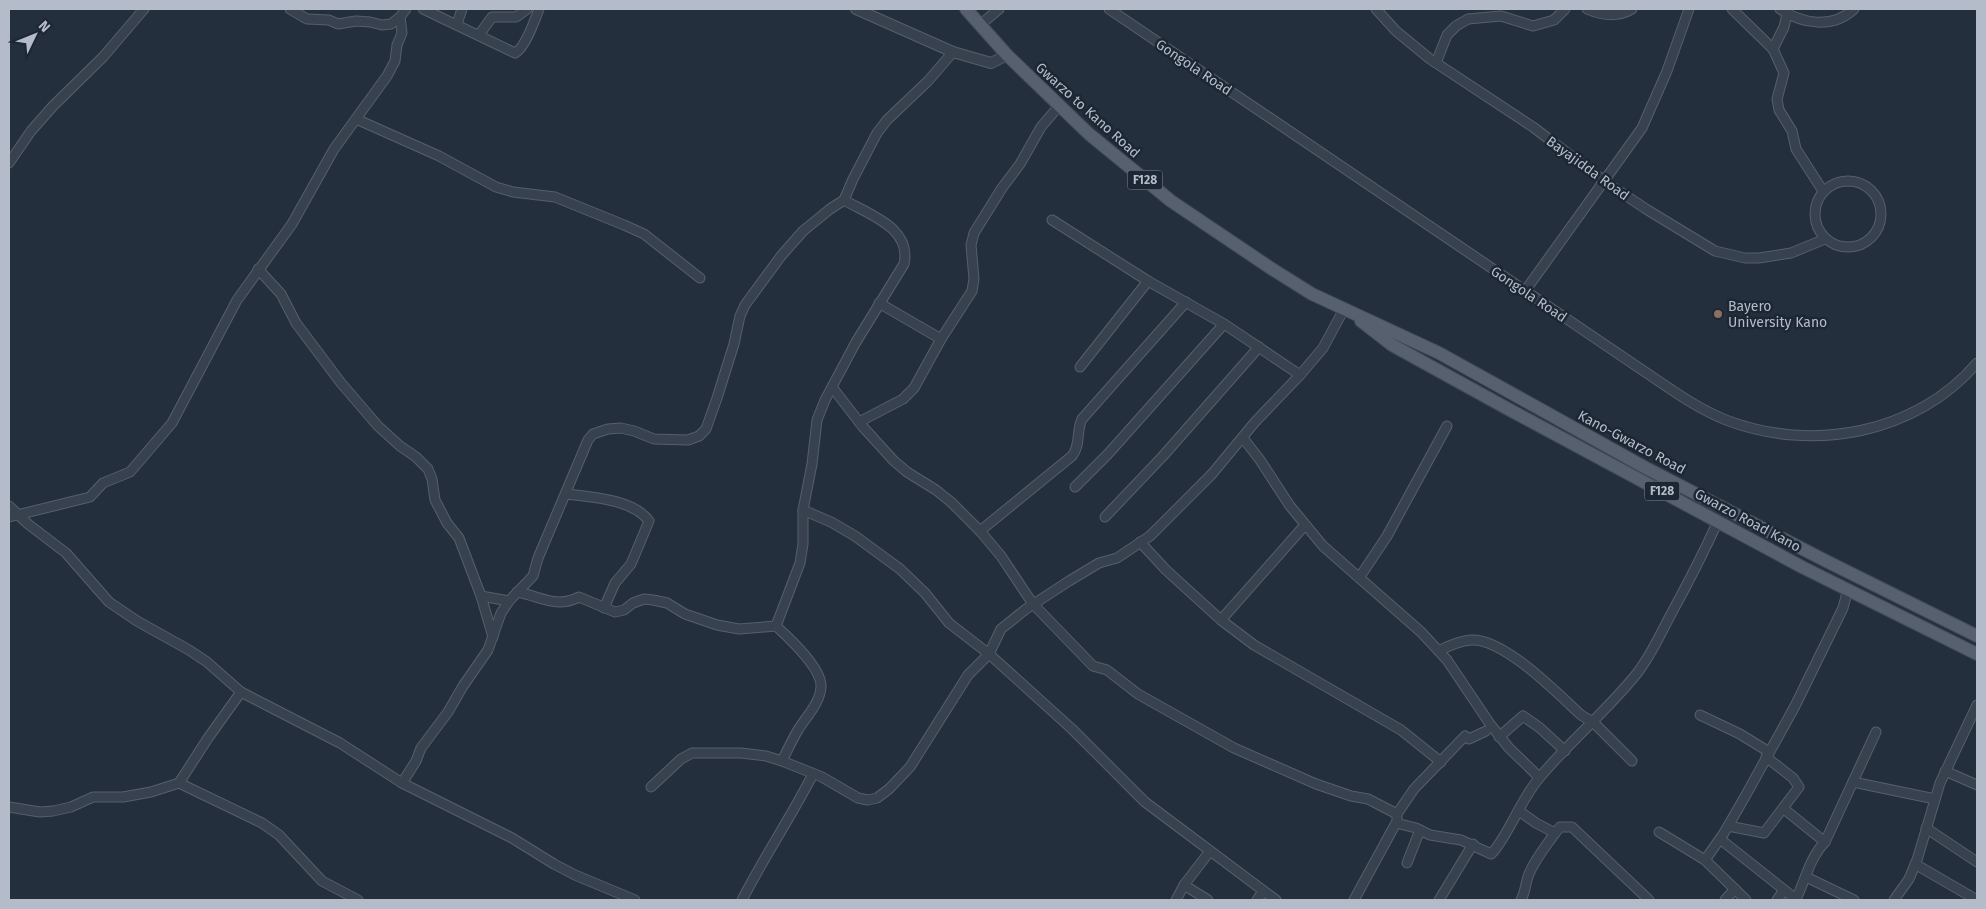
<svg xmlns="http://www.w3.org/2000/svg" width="1986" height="909" viewBox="0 0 1986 909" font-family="'Fira Sans',sans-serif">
<rect width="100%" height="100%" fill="#242f3e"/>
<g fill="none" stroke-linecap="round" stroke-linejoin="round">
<g stroke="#565f6c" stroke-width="11">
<g id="minor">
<polyline points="290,9 307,19 329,20 338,24 356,21 370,22 382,25 391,24 400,17 406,9"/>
<path d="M423,9l92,44c10,-5 20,-33 24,-44"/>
<path d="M1109,9l548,371c22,15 44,30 69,40 86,33 190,14 251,-57"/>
<polyline points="1376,9 1396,31 1430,59 1533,127 1604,181 1646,209 1715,251 1745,258 1759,258 1791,253 1825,239"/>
<path d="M1587,9c14,6 30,9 45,0"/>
<polyline points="1732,9 1773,49"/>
<path d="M1780,9c22,15 53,20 74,0"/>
<polyline points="1787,14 1784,27 1773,49 1784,73 1777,99 1779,110 1792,131 1796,149 1823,191"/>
<polyline points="457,24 462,9"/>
<polyline points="980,25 999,9"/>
<polyline points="479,35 492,17 516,17 527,9"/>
<polyline points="1436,63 1447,35 1456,26 1468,19 1501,16 1533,26 1554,20 1565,9"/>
<polyline points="356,119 439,156 496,187 513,192 555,197 624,225 644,234 700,278"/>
<polyline points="9,163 31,131 53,106 103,57 144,9"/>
<circle cx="1848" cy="214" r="33"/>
<polyline points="1052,220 1148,281 1224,324 1300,375"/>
<polyline points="258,269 281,294 296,323 341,383 378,426 400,446 416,457 428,469 432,479 435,500 447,523 459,538 481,596 493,637"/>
<polyline points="1525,291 1642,128 1667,71 1689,9"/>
<polyline points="879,303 941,339"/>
<polyline points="1080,367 1148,281"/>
<polyline points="832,387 863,427 894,461 907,472 936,490 951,502 980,531 1001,556 1033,604 1093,666 1107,670 1138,694 1234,748 1316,784 1351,796 1368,799 1397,814"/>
<polyline points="859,422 903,399 914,388 941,339 972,291 974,279 971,245 974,233 1002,188 1020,164 1041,127 1059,106"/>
<polyline points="1243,438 1260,460 1290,506 1323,546 1421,632 1447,660 1490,724 1509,748 1539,777"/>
<polyline points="1075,487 1108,454 1224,324"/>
<path d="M566,494c25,3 67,5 83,27l-18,43 -16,19 -11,25"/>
<polyline points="9,506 28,524 66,553 109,602 137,621 189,650 207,662 241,692 340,743 402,783 512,838 554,864 575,875 635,900"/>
<polyline points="803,510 831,522 855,536 900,569 925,593 949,623 989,654 1072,729 1145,802 1276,900"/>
<polyline points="9,517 90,497 103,483 130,472 172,423 237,300 292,224 334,149 387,76 395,61 397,45 402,33 400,17"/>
<polyline points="1105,517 1163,456 1259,347"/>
<path d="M980,531l92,-75c9,-11 4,-25 10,-37l104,-117"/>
<polyline points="1140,542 1166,570 1221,620 1254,645 1401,730 1441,762"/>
<polyline points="1359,578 1387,536 1447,426"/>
<path d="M517,592c23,4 39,17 62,5l36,15 9,-2 9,-7 11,-4 9,1 14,3 18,11 32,11 22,4 37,-3"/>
<polyline points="481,596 509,601"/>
<polyline points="1221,620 1305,525"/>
<path d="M776,626l24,-63 3,-19v-34l9,-46 5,-44 8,-20 31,-58 48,-78c8,-36 -34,-49 -60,-64"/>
<path d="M776,626c13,12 46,42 45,61 -1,16 -15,30 -23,43 -6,10 -11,21 -16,31"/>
<path d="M1439,651c9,-5 21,-10 32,-11 33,-2 87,54 110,75l12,7 39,39"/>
<polyline points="1700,715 1740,734 1769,752"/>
<polyline points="1499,737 1523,716 1540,728 1565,751"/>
<polyline points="1945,771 1977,785"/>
<polyline points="1853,782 1935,799"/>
<polyline points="179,783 262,823 279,835 322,881 358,900"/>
<polyline points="402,783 416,761 421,748 448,712 463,686 488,650 501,613 509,601 533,576 538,558 588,440 593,434 608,429 621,428 634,431 654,439 688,440 699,436 706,429 717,398 734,344 740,316 745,305 781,256 803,231 830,209 844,200 853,179 877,133 887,120 928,81 953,52"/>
<polyline points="651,787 681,759 692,753 741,753 766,756 782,761 822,777 858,798 868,800 877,798 889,789 910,767 968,675 989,654 1001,629 1026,609 1069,581 1099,563 1117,558 1150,536 1212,474 1255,422 1300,375 1323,348 1344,309"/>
<polyline points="9,807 40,812 53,811 71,807 93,797 123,797 151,792 179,783 208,738 241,692"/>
<polyline points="1784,809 1825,842"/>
<polyline points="1519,811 1536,823 1555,833 1560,827 1572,827 1649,900"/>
<polyline points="1397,819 1397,814 1414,789 1465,736 1469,739 1486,731"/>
<polyline points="1728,826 1764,833 1799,787 1793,778 1766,757"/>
<polyline points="1926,828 1977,862"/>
<polyline points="1659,832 1705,860 1746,900"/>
<polyline points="1720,839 1797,900"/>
<polyline points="1705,860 1724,833 1747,793 1795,706 1843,608 1848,589"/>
<polyline points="1407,863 1420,830"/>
<polyline points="1915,864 1977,900"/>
<polyline points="1806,877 1854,900"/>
<polyline points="1184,885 1208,900"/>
<path d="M1796,899c9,-18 14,-42 29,-57l51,-110"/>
<path d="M742,900c22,-43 49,-83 71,-126"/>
<polyline points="1176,900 1184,885 1210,851"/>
<polyline points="1257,900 1263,891"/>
<path d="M1354,900l42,-77 20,5 14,7 31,5 30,14 3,-3c18,-23 27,-52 46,-74 31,-37 68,-67 98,-105 13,-17 22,-37 32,-56 17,-31 33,-62 48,-95"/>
<polyline points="1439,900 1473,844"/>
<path d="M1521,900c5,-9 4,-17 8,-26 6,-15 17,-28 26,-41"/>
<polyline points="1725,900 1735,889"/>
<polyline points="1777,900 1784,890"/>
<polyline points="1894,900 1909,879 1917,860 1940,783 1977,705"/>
</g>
</g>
<g stroke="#565f6c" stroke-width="12">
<polyline id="tertiary" points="856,9 953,52 991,63 1007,55"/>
</g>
<g stroke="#414a57" stroke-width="14">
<g id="primary">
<polyline points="966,9 1007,55 1089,134 1171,201 1272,269 1312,294 1439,353 1646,468 1824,560 1977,636"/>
<polyline points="1361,321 1392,345 1510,410 1802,567 1977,654"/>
</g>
</g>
<use href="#minor" stroke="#38414e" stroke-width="9"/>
<use href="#tertiary" stroke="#38414e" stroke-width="10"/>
<use href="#primary" stroke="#56606e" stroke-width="12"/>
</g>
<circle fill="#8d6e63" stroke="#1d2633" stroke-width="2" cx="1718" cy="314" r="5"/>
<g text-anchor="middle" stroke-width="5" stroke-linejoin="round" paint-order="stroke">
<g fill="#1d2633" stroke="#878f9c" stroke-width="1">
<rect x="1127.5" y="170.5" width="35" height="19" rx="4"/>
<rect x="1644.5" y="481.5" width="35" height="19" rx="4"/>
</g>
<g font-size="12" font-weight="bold" fill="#b4bcc9">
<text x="1145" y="184">F128</text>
<text x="1662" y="495">F128</text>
</g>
<g font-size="14" fill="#b4bcc9" stroke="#1d2633">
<text transform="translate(1194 67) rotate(34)" y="5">Gongola Road</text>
<text transform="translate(1088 110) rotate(42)" y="5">Gwarzo to Kano Road</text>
<text transform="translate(1588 168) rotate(36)" y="5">Bayajidda Road</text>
<text transform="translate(1529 294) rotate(34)" y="5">Gongola Road</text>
<text transform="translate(1632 442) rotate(28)" y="5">Kano-Gwarzo Road</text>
<text transform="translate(1748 520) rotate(28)" y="5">Gwarzo Road Kano</text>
</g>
<g font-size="14" fill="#b4bcc9" stroke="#1d2633" text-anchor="start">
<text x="1728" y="311">Bayero<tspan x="1728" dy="16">University Kano</tspan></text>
</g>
</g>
<rect width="1986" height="909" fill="none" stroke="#b4bcc9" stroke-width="20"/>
<g transform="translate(35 35) rotate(47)" stroke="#1d2633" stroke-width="4" paint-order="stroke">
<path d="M0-4L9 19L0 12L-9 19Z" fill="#b4bcc9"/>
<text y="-8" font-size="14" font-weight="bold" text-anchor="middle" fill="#b4bcc9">N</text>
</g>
</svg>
